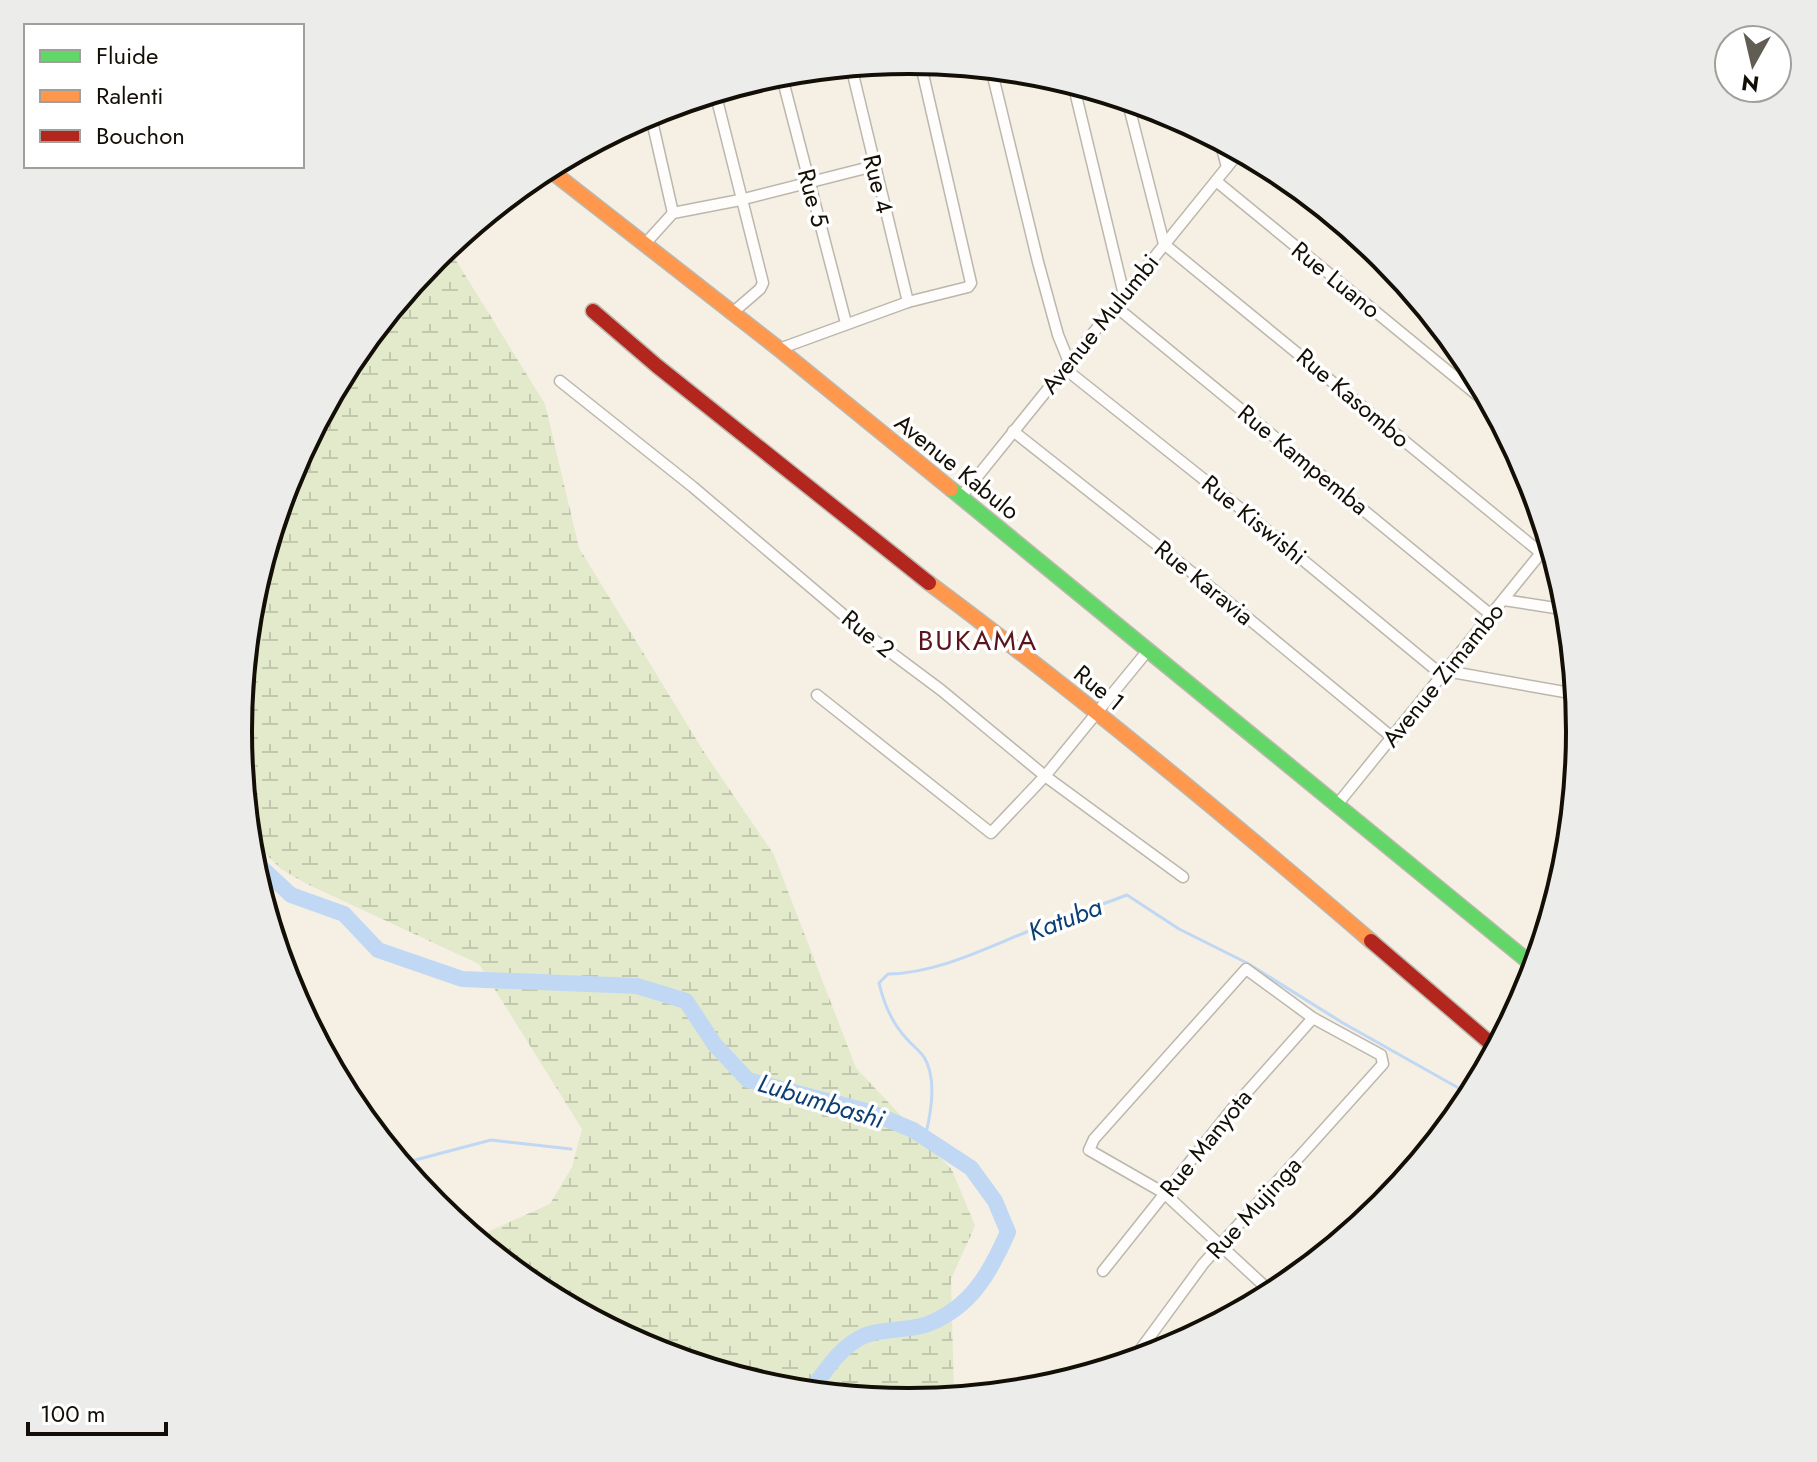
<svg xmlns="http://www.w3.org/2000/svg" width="1817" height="1462" viewBox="0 0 1817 1462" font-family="Jost,sans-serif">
<defs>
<pattern id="wetland-marsh" width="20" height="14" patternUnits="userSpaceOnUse" patternTransform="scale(2)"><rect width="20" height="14" fill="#e2eacb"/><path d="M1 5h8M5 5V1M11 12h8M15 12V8" fill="none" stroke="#c1c8ad"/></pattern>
</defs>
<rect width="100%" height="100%" fill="#f5efe4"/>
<polygon fill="url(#wetland-marsh)" points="447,246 545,404 579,548 704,752 774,855 856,1068 952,1170 975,1226 951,1279 954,1397 908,1402 777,1389 651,1351 535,1289 474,1238 550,1204 572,1167 582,1129 479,964 307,884 281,869 258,846 246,821 238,731 250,600 289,474 351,358 434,256"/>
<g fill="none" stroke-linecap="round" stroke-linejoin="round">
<g stroke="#c0d8f4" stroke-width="3">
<polyline points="896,61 1070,85"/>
<path d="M925,1137c6,-23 12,-59 -1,-80 -5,-7 -12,-12 -18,-19 -15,-16 -22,-34 -27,-55l9,-9c51,-1 100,-27 146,-45 31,-12 62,-22 93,-34l52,34 68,34 96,60 128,72"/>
<polyline points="400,1164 491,1140 571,1149"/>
</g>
<path stroke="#c0d8f4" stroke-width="16" d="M250,857l41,38 53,19 34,36 84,29 175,7 49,15 29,44 33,35 122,32 43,18 58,38 24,33 13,31c-18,41 -37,75 -80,92 -19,7 -42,4 -62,11 -25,10 -41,36 -56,57"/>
<g stroke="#bcb7ad" stroke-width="13">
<g id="street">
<polyline points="851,66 908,302"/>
<polyline points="991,68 1038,262 1058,335 1069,362"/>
<polyline points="781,73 846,323"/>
<polyline points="1073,83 1124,295"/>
<polyline points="715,92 763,283 760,289 731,314"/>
<polyline points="1127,99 1164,244 1541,553"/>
<polyline points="650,112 673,213"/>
<polyline points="1220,141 1227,167"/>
<polyline points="1216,181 1493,408"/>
<polyline points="644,245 673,213 740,200 874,166"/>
<polyline points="1115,306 1490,614"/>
<polyline points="779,349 908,302 968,287 971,283 920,61"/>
<polyline points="1064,368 1246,513 1442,675"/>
<polyline points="560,381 693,487 866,634 941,690 1045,776 1183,877"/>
<polyline points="1013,431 1209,586 1393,738"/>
<polyline points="960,498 1240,151"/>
<polyline points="1504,600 1568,610"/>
<polyline points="1446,671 1576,694"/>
<polyline points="817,695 991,833 1045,776 1149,649"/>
<polyline points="1336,806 1549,543"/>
<polyline points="1103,1271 1232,1109 1313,1018"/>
<polyline points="1132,1361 1203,1264 1383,1064 1381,1055 1313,1018 1246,969 1094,1139 1089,1150 1164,1193 1273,1294"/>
</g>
</g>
<g stroke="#bcb7ad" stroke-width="17">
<polyline id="fast" points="951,489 1535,967"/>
</g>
<g stroke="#bcb7ad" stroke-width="17">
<g id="slow">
<polyline points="546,167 779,349 951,489"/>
<path d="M929,583c152,113 298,234 442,358"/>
</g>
</g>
<g stroke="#bcb7ad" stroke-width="17">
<g id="jam">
<polyline points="593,311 657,366 929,583"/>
<polyline points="1371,941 1496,1048"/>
</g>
</g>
<use href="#street" stroke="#fefdfb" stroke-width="10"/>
<use href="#fast" stroke="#63d668" stroke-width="14"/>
<use href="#slow" stroke="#ff974d" stroke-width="14"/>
<use href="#jam" stroke="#b3261e" stroke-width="14"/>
</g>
<g text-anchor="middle" stroke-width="7" stroke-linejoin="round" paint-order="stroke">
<g font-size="24" fill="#130f06" stroke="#fff">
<text transform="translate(878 184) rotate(76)" y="8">Rue 4</text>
<text transform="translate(813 198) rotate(75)" y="8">Rue 5</text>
<text transform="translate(1336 280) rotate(39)" y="8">Rue Luano</text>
<text transform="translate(1100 324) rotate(-51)" y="8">Avenue Mulumbi</text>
<text transform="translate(1353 398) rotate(40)" y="8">Rue Kasombo</text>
<text transform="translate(1303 460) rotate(39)" y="8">Rue Kampemba</text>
<text transform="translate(957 467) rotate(39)" y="8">Avenue Kabulo</text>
<text transform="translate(1254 520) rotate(39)" y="8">Rue Kiswishi</text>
<text transform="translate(1204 583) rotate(39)" y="8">Rue Karavia</text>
<text transform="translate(868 634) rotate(39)" y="8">Rue 2</text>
<text transform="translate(1443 675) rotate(-51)" y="8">Avenue Zimambo</text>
<text transform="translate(1099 688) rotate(39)" y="8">Rue 1</text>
<text transform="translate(1206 1143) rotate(-51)" y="8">Rue Manyota</text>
<text transform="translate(1254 1208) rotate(-48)" y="8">Rue Mujinga</text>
</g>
<g font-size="26" font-style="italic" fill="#0c3f74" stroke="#fff">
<text transform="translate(1065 919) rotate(-21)" y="9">Katuba</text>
<text transform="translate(821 1101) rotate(17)" y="9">Lubumbashi</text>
</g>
<g font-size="28" letter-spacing="2" fill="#5a151d" stroke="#fff">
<text x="978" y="650">BUKAMA</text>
</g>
</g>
<path d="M0 0H1817V1462H0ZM252 731a657 657 0 1 1 1314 0a657 657 0 1 1-1314 0Z" fill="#ececeb" fill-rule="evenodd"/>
<path fill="none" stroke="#130f06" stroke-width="4" d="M252 731a657 657 0 1 1 1314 0a657 657 0 1 1-1314 0Z"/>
<rect x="24" y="24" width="280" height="144" fill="#ffffff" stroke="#a19f9b" stroke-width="2"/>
<rect x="40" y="50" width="40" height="12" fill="#63d668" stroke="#a19f9b" stroke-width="2"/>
<text x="96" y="64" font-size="24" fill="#130f06">Fluide</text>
<rect x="40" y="90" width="40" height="12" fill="#ff974d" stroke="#a19f9b" stroke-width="2"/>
<text x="96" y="104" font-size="24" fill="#130f06">Ralenti</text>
<rect x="40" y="130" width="40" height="12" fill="#b3261e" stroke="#a19f9b" stroke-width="2"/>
<text x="96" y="144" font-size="24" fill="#130f06">Bouchon</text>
<g transform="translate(1753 64) rotate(188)"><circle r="38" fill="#ffffff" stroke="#a19f9b" stroke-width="2"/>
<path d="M0-6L14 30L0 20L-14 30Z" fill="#625d54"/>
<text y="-12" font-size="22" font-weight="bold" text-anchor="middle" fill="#130f06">N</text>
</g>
<path d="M28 1422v12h138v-12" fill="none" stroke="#130f06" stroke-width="4"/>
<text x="40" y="1422" font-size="24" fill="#130f06" stroke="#ffffff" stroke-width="6" paint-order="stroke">100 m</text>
</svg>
